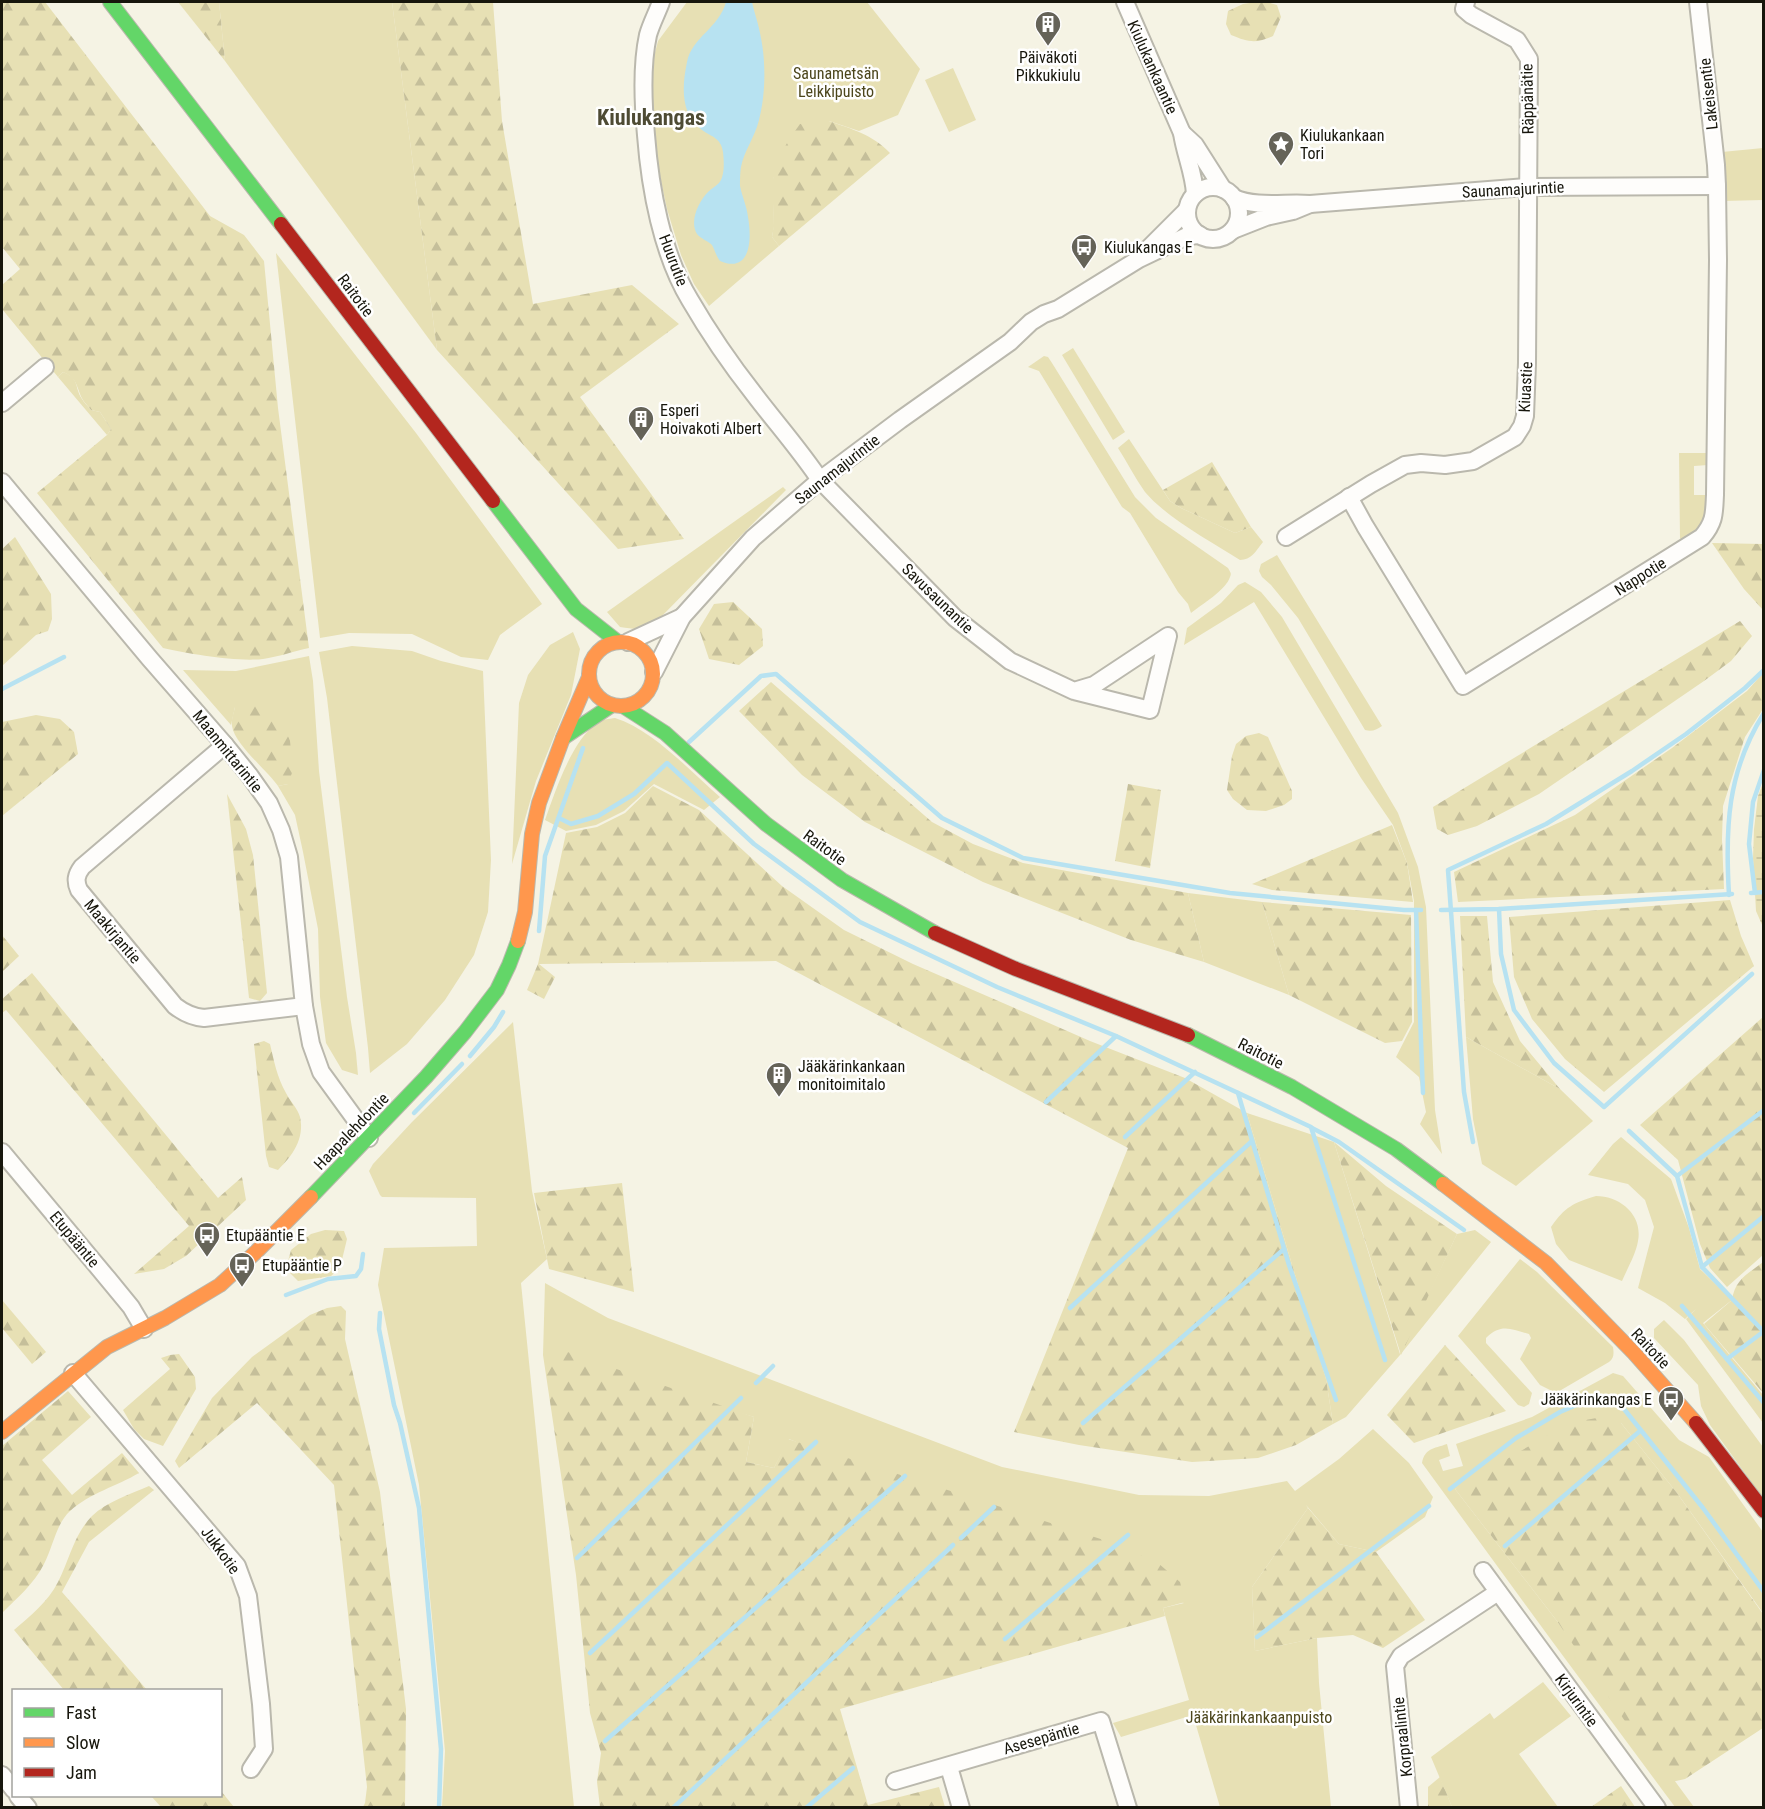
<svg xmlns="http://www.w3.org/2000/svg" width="1765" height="1809" viewBox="0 0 1765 1809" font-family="'Roboto Condensed',sans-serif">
<defs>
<pattern id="forest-firs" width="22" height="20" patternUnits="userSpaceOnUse" patternTransform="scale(1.5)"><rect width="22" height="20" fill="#e7e0b4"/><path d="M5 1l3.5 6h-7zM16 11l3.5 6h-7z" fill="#c5bf9a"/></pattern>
<pattern id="wetland-marsh" width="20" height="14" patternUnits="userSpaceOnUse" patternTransform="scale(1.5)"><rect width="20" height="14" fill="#e7e0b4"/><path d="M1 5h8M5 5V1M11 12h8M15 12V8" fill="none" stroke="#c5bf9a"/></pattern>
</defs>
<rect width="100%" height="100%" fill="#f5f3e4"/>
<g fill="#e7e0b4">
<polygon points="219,2 392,2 437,350 225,61"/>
<polygon points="687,2 867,2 920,69 898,115 859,131 829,121 773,178 774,226 772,237 779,246 709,306 694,284 681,255 667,209 655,153 652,99 653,60 658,41"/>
<polygon points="953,68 976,120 949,132 925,80"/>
<polygon points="1763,148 1763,200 1723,201 1722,152"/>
<polygon points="276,253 416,433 542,604 500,635 488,660 461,657 412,634 349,633 320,638"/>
<polygon points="1073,348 1125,432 1113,440 1062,355"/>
<path d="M1044,356l4,1 4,6 83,134 21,21 72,50c2,4 4,5 2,9 -4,13 -29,28 -39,36l-3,-9 -10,-12 -48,-79 -8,-6 -83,-136 -11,-4z"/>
<path d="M63,372c17,6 11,15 19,27 2,4 6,7 9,11l9,2 11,17 -4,6 -49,-58z"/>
<path d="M1129,439l41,62 11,7 54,25 16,-6 12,15c-7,9 -12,18 -23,18 -30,-19 -73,-42 -95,-68 -10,-14 -18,-30 -27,-44z"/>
<path d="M1679,453h29v12l-14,1v29h14c0,29 -4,31 -25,48l-3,-5z"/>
<path d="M783,487l3,3 -126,128c-17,13 -20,12 -40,9l-13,-15z"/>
<path d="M1277,555l105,171c-6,4 -10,6 -17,4l-67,-112 -27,-33 -9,-8 -3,-6 2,-7z"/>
<polygon points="1245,582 1261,592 1282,617 1398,813 1418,867 1426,907 1435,1110 1442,1154 1420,1124 1426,1112 1419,1077 1396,1057 1414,1022 1414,901 1407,863 1393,825 1361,778 1254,602 1184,645 1187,628 1221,603 1238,585"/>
<polygon points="573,632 580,649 571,695 536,781 512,864 519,703 528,675 550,645"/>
<polygon points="352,646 412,651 441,661 483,671 491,860 488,912 474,955 445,1000 407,1044 370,1073 368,1048 327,698 319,652"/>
<polygon points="309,656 313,681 319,771 347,997 356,1053 358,1075 342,1070 326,1043 320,997 318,929 303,852 295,815 278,786 288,784 235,707 231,725 183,670 236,671"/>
<path d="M615,718c38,12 75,53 105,79l-16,13 -50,-26 -30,27 -28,14 -30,6 -21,-11c10,-28 27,-80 52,-97 5,-4 12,-4 18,-5z"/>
<polygon points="1188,893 1262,902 1289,995 1204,962"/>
<polygon points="513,1022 532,1191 547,1259 521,1283 574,1807 442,1807 445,1751 419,1485 378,1285 384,1248 477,1246 476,1198 382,1197 380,1195 369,1171 373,1164 412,1122"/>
<polygon points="1466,1037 1560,1089 1593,1121 1516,1186 1482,1164 1473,1119"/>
<polygon points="1247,1113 1334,1142 1400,1354 1457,1234 1475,1230 1491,1242 1400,1355 1346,1417 1333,1424 1326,1379"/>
<polygon points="1621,1137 1671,1179 1689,1228 1700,1269 1732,1300 1703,1323 1763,1395 1763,1423 1686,1319 1696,1309 1685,1319 1665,1303 1638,1288 1654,1227 1645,1200 1628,1184 1588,1175 1613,1144"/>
<path d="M1596,1196c24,0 47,19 42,45 -2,13 -11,28 -16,40l-53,-21 -13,-16 -5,-17c14,-20 22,-24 45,-31z"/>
<path d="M1520,1259l17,13 76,75c1,7 1,11 -4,15l-53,31 -16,-8 -20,-26 11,-21 -2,-4c-18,-5 -28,-11 -43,4v5l46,50 -3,11 -5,3 -6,-2 -60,-69z"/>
<polygon points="545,1283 608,1318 1002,1467 1139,1495 1209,1496 1287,1481 1295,1491 1339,1459 1373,1429 1409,1463 1433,1497 1425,1517 1376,1552 1339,1544 1306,1505 1308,1508 1252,1587 1255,1651 1317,1638 1319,1683 1331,1807 1220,1807 1193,1715 1121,1737 1113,1723 1189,1700 1163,1608 1184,1603 789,1439 774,1468 746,1462 754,1417 543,1355"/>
<polygon points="1664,1320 1684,1340 1763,1447 1763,1498 1710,1425 1701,1406 1698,1385 1654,1338 1654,1329"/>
<path d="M1613,1373l10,3 56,64 30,17 54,75v81l-86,-120 -56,-70 -166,66 102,132 137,186h-19l-123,-166 -130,-178c3,-15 11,-14 25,-19l3,12 -11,4 4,11 20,-5 -7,-22 76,-27z"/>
<polygon points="1543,1682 1571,1716 1519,1754 1558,1807 1452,1807 1431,1757 1490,1713 1494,1719"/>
</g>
<g fill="url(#forest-firs)">
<path d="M2,2h43l165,214 34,19 20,26 14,147 31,240c-15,3 -31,9 -46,11 -27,3 -73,-5 -100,-11l-126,-155 70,-58 4,-6 -11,-17 -9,-2c-4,-5 -9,-10 -11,-16 -4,-11 -5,-17 -17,-22l-5,5 -56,-68v-24l18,-16 -18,-22z"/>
<polygon points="178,2 219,2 225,61"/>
<polygon points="392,2 493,2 502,121 533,304 632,285 679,324 580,397 684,539 618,549 437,350"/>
<path d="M1256,2h11l10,3 4,12 -8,19c-17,8 -25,6 -42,-1l-5,-11 2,-13 15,-7z"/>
<path d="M829,121c23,8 44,14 61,32l-111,93 -7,-9c4,-19 -1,-38 1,-58 2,-19 16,-40 27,-55z"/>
<polygon points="1212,462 1251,527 1235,533 1181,508 1170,501 1163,490"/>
<polygon points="15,537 51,594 52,619 48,631 36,635 2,666 2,549"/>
<polygon points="1712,543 1763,544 1763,610 1744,589"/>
<polygon points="733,602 762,629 763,646 739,665 709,659 699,629 714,604"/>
<polygon points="1740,621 1752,636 1731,661 1704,681 1539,794 1477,826 1448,835 1437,829 1433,807"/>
<polygon points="1763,673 1763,709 1745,737 1723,806 1722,839 1724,889 1458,902 1454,872 1575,815 1672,748 1747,691"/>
<polygon points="771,682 932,822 973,844 1023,863 1188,893 1204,962 1131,940 983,882 865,822 802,775 739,711"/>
<path d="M247,703l21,5 15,11 7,22 3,29 -5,14 -10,2c-12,-17 -43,-41 -46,-60 -1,-6 2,-14 3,-19z"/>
<polygon points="36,715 60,719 74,732 78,754 2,816 2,722"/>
<polygon points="1259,733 1268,737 1292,791 1292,799 1284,805 1266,811 1247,810 1233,799 1227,790 1232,756 1236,744 1246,736"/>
<polygon points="1128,784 1161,790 1150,868 1115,861"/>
<polygon points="653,786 699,810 782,886 844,930 913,964 1033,1016 1090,1041 1185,1078 1247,1113 1326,1379 1333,1424 1296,1445 1258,1458 1192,1462 1079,1445 1014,1432 1128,1148 776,961 539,964 555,977 544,999 527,990 538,964 566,833 597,827 625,813"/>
<polygon points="227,794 246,829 253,855 267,993 260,1001 249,998"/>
<polygon points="1392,825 1407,863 1413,902 1272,890 1252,884"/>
<polygon points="1730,900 1741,936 1754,966 1604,1092 1565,1059 1532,1019 1514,977 1509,917"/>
<polygon points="1262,902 1411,915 1412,1022 1402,1041 1385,1043 1289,995"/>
<polygon points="1460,916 1487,916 1493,982 1520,1041 1560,1089 1466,1037"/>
<polygon points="2,935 19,956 2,972"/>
<polygon points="32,973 218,1198 242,1177 246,1200 186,1256 164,1269 134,1274 189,1226 6,1010 2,1013 2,999"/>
<polygon points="1763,1017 1763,1255 1727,1287 1710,1268 1700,1244 1678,1160 1640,1125"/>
<path d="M264,1041l6,3c4,17 7,33 16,49 4,8 12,16 14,24 5,22 -8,39 -22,53l-9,-3 -3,-11 -12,-112z"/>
<polygon points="1334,1142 1386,1186 1457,1234 1401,1355"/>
<polygon points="622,1183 634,1292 549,1269 534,1193"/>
<polygon points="325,1230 344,1231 347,1239 340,1268 331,1276 298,1281 286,1269 291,1250 311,1234"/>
<path d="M1763,1262v131l-59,-69 28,-24c3,-21 16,-26 31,-38z"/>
<polygon points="2,1300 46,1352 32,1364 2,1328"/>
<polygon points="341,1306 346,1311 345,1339 380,1492 406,1709 405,1807 363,1807 365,1803 367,1787 334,1485 257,1403 179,1468 175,1461 212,1398 252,1357 310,1315 327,1308"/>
<polygon points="1445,1345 1506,1411 1414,1443 1387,1415"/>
<polygon points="562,1350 754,1417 746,1462 774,1468 788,1439 1110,1542 1158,1563 1180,1582 1185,1602 1163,1608 1165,1616 840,1709 868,1805 939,1787 945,1807 600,1807 597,1782 601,1753 590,1713 576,1575 543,1355"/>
<polygon points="179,1354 195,1377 196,1389 163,1446 144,1439 134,1429 123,1410 170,1369 161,1358 170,1355"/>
<path d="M68,1391l23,26 -49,43 30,35 50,-42 17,20c-22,13 -49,20 -69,38 -14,13 -17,36 -26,53 -10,20 -27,34 -42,49v-167z"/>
<polygon points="1602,1417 1621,1423 1677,1493 1763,1614 1763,1728 1685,1779 1667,1783 1557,1621 1455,1489 1569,1423"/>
<path d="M149,1486l5,4 -65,52 -27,50 85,98h-83l-50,-60c16,-14 34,-28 44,-48 11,-21 16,-48 34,-66 14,-14 39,-22 57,-30z"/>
<polygon points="1308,1508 1339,1544 1376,1552 1425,1620 1383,1648 1353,1635 1317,1638 1255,1651 1252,1587"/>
<polygon points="1440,1777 1452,1807 1428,1807 1428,1787"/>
<polygon points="1621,1786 1635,1807 1591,1807"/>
<polygon points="221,1791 234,1807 161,1807 151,1796 220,1796"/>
</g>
<polygon fill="url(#wetland-marsh)" points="1763,783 1763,927 1756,911 1753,858 1754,829 1758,796"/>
<path fill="#b7e2f1" d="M726,2h26c2,10 6,20 8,31 6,27 6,60 -1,87 -4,17 -15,31 -18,47 -1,6 -1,14 -1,19 2,10 7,21 8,31 4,22 3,57 -28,44 -4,-5 -5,-11 -8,-16 -4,-4 -11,-6 -15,-11 -8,-13 2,-33 11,-42 3,-3 8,-6 11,-9 6,-7 5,-22 4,-31 -2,-14 -11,-15 -21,-22 -22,-16 -20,-44 -15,-68 5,-25 32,-34 39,-60z"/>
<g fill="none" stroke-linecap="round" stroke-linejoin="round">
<g stroke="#b7e2f1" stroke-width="4.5">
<polyline points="2,689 64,657"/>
<polyline points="689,742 761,676 776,674 942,818 1023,858 1230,893 1404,910 1421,910"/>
<polyline points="559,818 571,824 598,816 634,794 667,763 754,844 860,922 997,987 1116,1036 1046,1102"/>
<polyline points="1751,893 1764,892"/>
<polyline points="1755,893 1749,844 1753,802 1764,770"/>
<path d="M1729,895c-4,-67 -2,-123 35,-182"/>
<polyline points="1499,909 1501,954 1514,1010 1554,1063 1604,1107 1752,974"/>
<polyline points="1416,910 1423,1093"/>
<polyline points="1441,910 1499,909 1732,894"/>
<polyline points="539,931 545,856 583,748"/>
<polyline points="1116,1036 1311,1127 1385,1360"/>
<polyline points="470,1056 494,1027 503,1012"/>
<polyline points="1238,1093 1289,1265 1336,1400"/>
<polyline points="414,1113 462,1064"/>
<polyline points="1312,1128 1339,1142 1464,1230"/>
<polyline points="1629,1131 1677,1176 1702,1267 1764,1332"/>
<polyline points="1125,1137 1195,1072"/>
<polyline points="1473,1142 1464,1092 1448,870 1546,824 1632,771 1686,734 1745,688 1764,670"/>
<polyline points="1677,1176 1764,1110"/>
<polyline points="1702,1267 1764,1216"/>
<polyline points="286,1295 328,1279 356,1276 361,1269 363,1254"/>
<polyline points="1682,1306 1764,1403"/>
<polyline points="1070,1308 1252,1141"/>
<polyline points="380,1313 379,1329 394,1405 400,1423 419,1508 441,1749 439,1808"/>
<polyline points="1727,1359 1763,1332"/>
<polyline points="756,1383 773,1366"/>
<polyline points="1083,1423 1284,1249"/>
<polyline points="1450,1489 1516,1438 1560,1412 1579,1404 1616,1399 1703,1508 1764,1592"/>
<polyline points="961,1538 994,1507"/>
<polyline points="1505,1546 1640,1431"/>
<polyline points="577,1558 741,1398"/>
<polyline points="1257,1637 1429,1506"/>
<polyline points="1005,1639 1128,1535"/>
<polyline points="590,1653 816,1442"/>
<polyline points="605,1741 905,1476"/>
<polyline points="673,1808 953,1545"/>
<polyline points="806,1808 853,1768"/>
</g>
<g stroke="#bab8ad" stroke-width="20">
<g id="street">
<path d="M661,2c-4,11 -10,22 -13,33 -7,32 -5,68 -2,100 4,53 16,119 44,165 18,31 42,66 64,94 22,29 46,56 66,86l135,138 55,43 64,30 76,19 18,-74 -74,49 -20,6"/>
<path d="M1125,2l57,131c3,21 12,40 13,61"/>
<polyline points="1182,133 1195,145 1223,189"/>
<circle cx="1213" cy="213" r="26"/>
<polyline points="1310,204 1527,187 1717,186"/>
<path d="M1233,230l33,-13 27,-6 17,-7c-25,-2 -53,4 -76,-6"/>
<polyline points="1143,254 1187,210"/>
<polyline points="2,403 45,367"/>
<polyline points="2,482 150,659 225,745 250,776 269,803 281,830 289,857 304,1006 311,1044 321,1072 369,1138"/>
<path d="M1349,497l16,29 98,160 239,-149c13,-15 12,-24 13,-42l3,-235 -1,-74 -1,-21 -18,-163"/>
<polyline points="1286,537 1371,484 1405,465 1421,463 1445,465 1473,461 1515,437 1522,426 1525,416 1527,363 1529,59 1517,40 1471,15 1464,9 1466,2"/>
<polyline points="628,642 682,617"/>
<polyline points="654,672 682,617 753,538 820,480 900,420 1010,342 1031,322 1044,314 1058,309 1139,259 1187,236 1200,235"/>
<path d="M225,745l-143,122c-6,8 -7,14 -3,23l96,116c9,7 17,11 29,12l100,-12"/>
<polyline points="2,1152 108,1279 131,1307 144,1329"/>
<polyline points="73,1373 237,1566 248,1596 261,1704 264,1749 251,1769"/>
<polyline points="1483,1571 1657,1808"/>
<polyline points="949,1767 961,1808"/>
<polyline points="2,1775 14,1790"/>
<polyline points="895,1781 1101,1721 1128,1808"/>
<polyline points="18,1796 28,1808"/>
<polyline points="1409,1808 1395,1666 1401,1656 1498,1592"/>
</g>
</g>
<g stroke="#bab8ad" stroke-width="16">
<g id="fast">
<polyline points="110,2 281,224"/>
<polyline points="493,501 576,609 618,642"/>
<polyline points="623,706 665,733 766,824 842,880 935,933"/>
<polyline points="563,738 612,705"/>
<polyline points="1188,1035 1292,1087 1396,1149 1443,1184"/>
<polyline points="311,1197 426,1077 465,1032 497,990 509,965 518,941"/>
</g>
</g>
<g stroke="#bab8ad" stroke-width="16">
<g id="slow">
<circle cx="621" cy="674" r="32"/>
<polyline points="518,941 525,912 532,834 539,803 563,738 589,677"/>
<polyline points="1443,1184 1546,1263 1634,1353 1696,1423"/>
<polyline points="2,1432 107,1347 165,1318 220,1285 256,1252 311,1197"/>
</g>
</g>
<g stroke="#bab8ad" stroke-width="16">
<g id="jam">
<polyline points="281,224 493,501"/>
<polyline points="935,933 1016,969 1188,1035"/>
<polyline points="1696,1423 1764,1511"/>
</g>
</g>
<use href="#street" stroke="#fefdfb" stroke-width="16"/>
<use href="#fast" stroke="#63d668" stroke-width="14"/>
<use href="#slow" stroke="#ff974d" stroke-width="14"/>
<use href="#jam" stroke="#b3261e" stroke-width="14"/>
</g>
<defs>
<g id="building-pin" transform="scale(1.35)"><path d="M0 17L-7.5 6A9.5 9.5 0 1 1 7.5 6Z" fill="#656358" stroke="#fff"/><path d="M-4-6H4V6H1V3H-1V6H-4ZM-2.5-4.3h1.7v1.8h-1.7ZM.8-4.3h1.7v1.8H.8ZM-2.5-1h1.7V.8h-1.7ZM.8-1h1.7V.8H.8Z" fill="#fff"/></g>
<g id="sight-pin" transform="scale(1.35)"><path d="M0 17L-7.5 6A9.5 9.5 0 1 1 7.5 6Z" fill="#656358" stroke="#fff"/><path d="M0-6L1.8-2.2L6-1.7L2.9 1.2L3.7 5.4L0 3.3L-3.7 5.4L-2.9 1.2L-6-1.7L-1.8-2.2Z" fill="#fff"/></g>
<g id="bus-pin" transform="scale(1.35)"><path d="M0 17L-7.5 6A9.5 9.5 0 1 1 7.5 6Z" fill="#656358" stroke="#fff"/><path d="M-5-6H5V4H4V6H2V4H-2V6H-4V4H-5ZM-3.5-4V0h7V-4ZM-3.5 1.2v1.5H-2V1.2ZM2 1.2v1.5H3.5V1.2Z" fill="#fff"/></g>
</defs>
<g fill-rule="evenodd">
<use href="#building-pin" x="1048" y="24"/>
<use href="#sight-pin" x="1281" y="144"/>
<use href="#bus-pin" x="1084" y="247"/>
<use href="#building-pin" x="641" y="419"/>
<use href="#building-pin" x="779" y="1075"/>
<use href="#bus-pin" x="207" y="1235"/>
<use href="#bus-pin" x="242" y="1265"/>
<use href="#bus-pin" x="1671" y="1399"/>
</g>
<g text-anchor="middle" stroke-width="5" stroke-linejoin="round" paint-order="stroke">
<g font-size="16" fill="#17160c" stroke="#fff" text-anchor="start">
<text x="1048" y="63" text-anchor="middle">Päiväkoti<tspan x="1048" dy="18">Pikkukiulu</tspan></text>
<text x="1300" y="141">Kiulukankaan<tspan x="1300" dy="18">Tori</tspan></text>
<text x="1104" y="253">Kiulukangas E</text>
<text x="660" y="416">Esperi<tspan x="660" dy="18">Hoivakoti Albert</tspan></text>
<text x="798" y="1072">Jääkärinkankaan<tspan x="798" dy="18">monitoimitalo</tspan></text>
<text x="226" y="1241">Etupääntie E</text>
<text x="262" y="1271">Etupääntie P</text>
<text x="1652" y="1405" text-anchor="end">Jääkärinkangas E</text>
</g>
<g font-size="16" fill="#17160c" stroke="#fff">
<text transform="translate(1153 67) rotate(66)" y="6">Kiulukankaantie</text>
<text transform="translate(1708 94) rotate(-96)" y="6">Lakeisentie</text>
<text transform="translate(1527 99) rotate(-91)" y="6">Räppänätie</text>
<text transform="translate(1513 189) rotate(-3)" y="6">Saunamajurintie</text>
<text transform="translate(674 260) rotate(69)" y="6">Huurutie</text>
<text transform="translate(356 295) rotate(53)" y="6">Raitotie</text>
<text transform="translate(1525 387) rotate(-87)" y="6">Kiuastie</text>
<text transform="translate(837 469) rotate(-38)" y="6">Saunamajurintie</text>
<text transform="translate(1640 576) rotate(-32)" y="6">Nappotie</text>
<text transform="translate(938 598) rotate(44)" y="6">Savusaunantie</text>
<text transform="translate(228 751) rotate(51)" y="6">Maanmittarintie</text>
<text transform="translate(825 847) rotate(36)" y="6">Raitotie</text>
<text transform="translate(113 931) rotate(50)" y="6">Maakirjantie</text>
<text transform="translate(1261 1053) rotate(27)" y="6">Raitotie</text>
<text transform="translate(351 1131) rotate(-46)" y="6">Haapalehdontie</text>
<text transform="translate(75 1239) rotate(50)" y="6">Etupääntie</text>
<text transform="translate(1651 1348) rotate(47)" y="6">Raitotie</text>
<text transform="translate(221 1550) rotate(54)" y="6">Jukkotie</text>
<text transform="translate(1577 1700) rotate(54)" y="6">Kirjurintie</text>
<text transform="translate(1402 1737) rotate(-96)" y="6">Korpraalintie</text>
<text transform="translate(1041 1738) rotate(-16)" y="6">Asesepäntie</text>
</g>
<g font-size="16" fill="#4c461c" stroke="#fff">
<text x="836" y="79">Saunametsän<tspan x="836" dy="18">Leikkipuisto</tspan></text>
<text x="1259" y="1723">Jääkärinkankaanpuisto</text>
</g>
<g font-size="22" font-weight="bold" fill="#4e4b34" stroke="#fff">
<text x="651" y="125">Kiulukangas</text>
</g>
</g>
<rect width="1765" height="1809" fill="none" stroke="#17160c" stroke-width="6"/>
<rect x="12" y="1689" width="210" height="108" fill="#ffffff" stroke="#a2a29e" stroke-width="1.5"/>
<rect x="24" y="1708" width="30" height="9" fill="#63d668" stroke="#a2a29e" stroke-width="1.5"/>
<text x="66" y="1719" font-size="18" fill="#17160c">Fast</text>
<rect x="24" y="1738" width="30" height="9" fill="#ff974d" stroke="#a2a29e" stroke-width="1.5"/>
<text x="66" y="1749" font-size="18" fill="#17160c">Slow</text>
<rect x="24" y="1768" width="30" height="9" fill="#b3261e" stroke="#a2a29e" stroke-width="1.5"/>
<text x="66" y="1779" font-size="18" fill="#17160c">Jam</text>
</svg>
